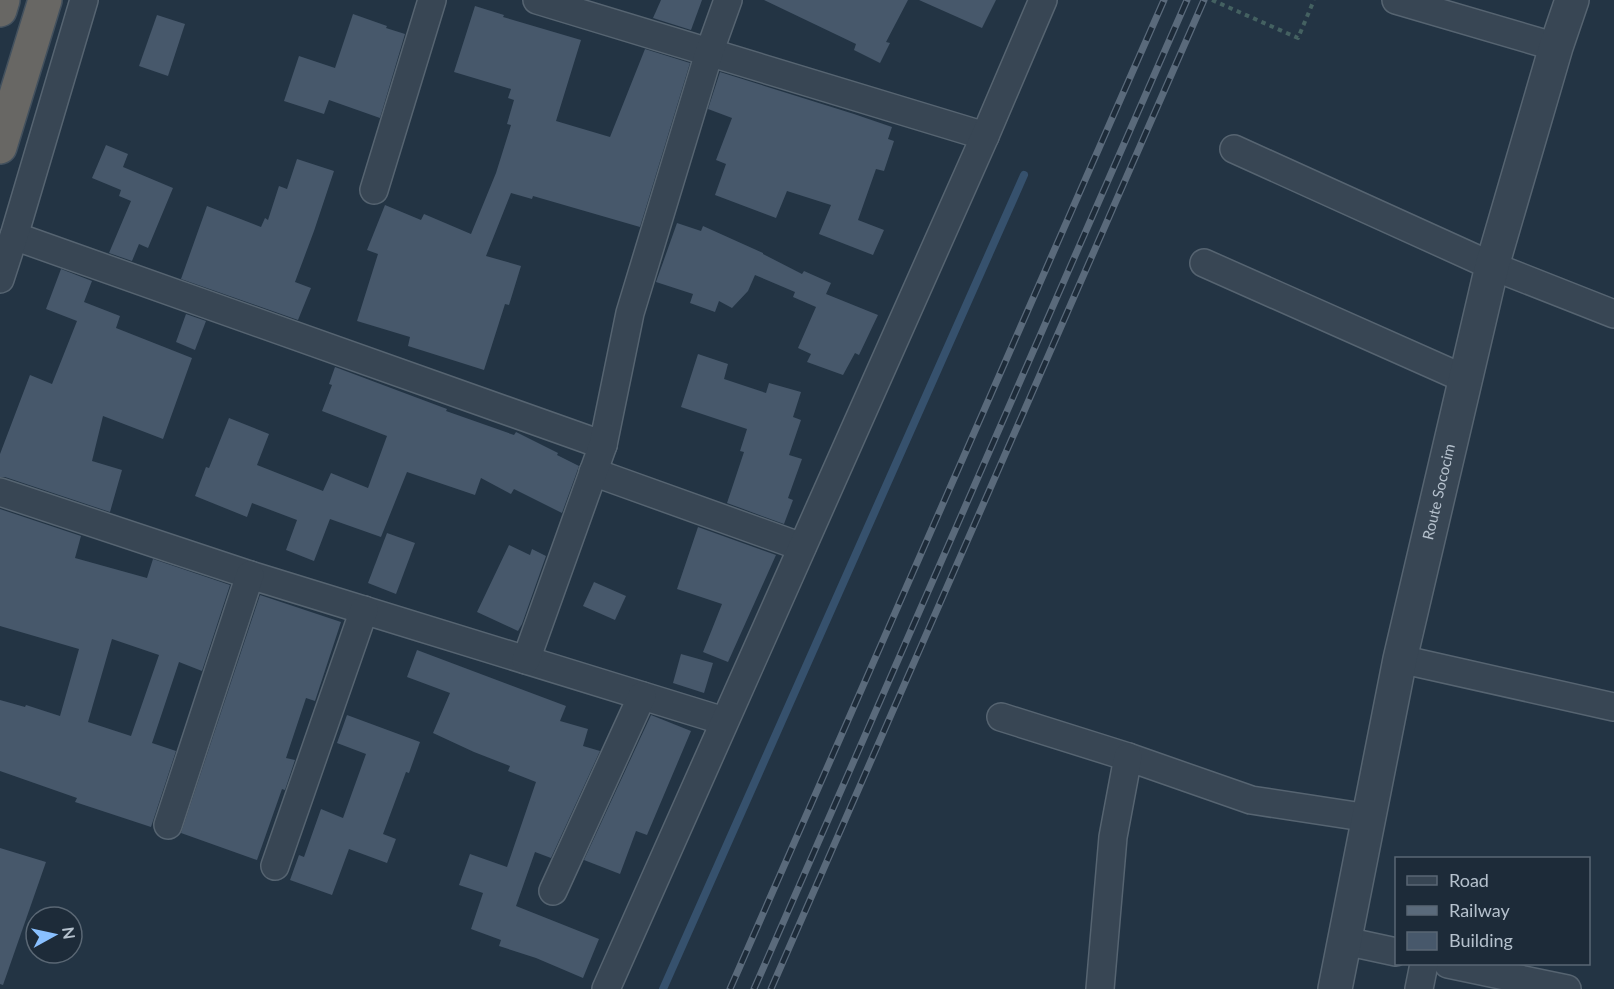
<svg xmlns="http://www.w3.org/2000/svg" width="1614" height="989" viewBox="0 0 1614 989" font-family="Lato,sans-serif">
<rect width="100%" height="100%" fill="#233444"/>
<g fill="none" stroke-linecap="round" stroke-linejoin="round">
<polyline stroke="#36516d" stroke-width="8" points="663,989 1024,175"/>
</g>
<g fill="#47586b" fill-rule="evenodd">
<polygon points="661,0 702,0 691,30 653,18"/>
<polygon points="764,0 908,0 886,42 890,43 880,63 854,50 856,44"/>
<polygon points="919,0 996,0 982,28"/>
<polygon points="475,6 504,15 503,17 581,40 556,121 610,137 645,49 690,63 640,227 533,196 532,199 511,193 486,256 521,266 509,305 505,304 484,370 408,346 410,337 357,321 378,254 367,250 385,205 421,220 424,214 471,234 496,173 511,125 507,124 514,100 508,98 511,89 454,72"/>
<polygon points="353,14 387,26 386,28 405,34 380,118 329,100 324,114 284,101 299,56 335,68"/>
<polygon points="157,15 185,24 168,76 139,66"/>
<polygon points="720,72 854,114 892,127 888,139 894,141 884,171 876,169 858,220 884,230 873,255 819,234 831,205 787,191 776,218 715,195 726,164 716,160 732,118 708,109"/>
<polygon points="106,145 128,154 123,167 173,188 148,248 139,244 132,261 109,253 131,201 119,196 121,190 92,178"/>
<polygon points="297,159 334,171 314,231 295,282 311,288 298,320 181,279 207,206 261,227 265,218 268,220 279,186 287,189"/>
<polygon points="677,223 701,231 703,226 763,253 763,254 802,274 804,271 831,283 826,294 878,315 859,355 855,353 843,375 807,362 811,354 798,348 816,307 793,297 795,292 755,275 748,291 732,308 719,301 715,312 690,303 693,294 656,282"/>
<polygon points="61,269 92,281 84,302 120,316 116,328 192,358 163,439 103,416 92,461 122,470 110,512 5,477 0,477 0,454 30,375 52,384 77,321 46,309"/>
<polygon points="186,314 206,321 195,350 176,342"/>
<polygon points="698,354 728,364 724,379 766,393 769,383 801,392 793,417 801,420 789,455 802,459 788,498 793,500 784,524 727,503 744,452 740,451 747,429 681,407"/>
<polygon points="335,367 447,409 446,411 514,435 516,432 558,453 557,455 579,466 562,513 514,489 511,494 481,478 475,495 407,472 381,537 330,519 314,561 286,550 297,520 252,503 247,517 195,496 206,467 209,468 229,418 269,434 257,465 323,491 331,473 368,488 387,436 322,411 332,385 329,384"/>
<path d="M0,509l81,27 -6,22 72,20 6,-19 77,26 -28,86 -23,-9 -27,81 24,8 -25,76 -76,-25 2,-4 -77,-27v-71l25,7 1,-2 34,11 19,-67 -79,-23zM112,639l47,16 -28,81 -43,-14z"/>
<polygon points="698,527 776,555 728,662 703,652 722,604 677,589"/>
<polygon points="387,533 415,543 396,594 368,583"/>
<polygon points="509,545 530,555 532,549 546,556 522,624 518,631 477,612"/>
<polygon points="594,582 626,596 615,620 583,606"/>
<polygon points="260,595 341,622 315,701 306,698 286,758 295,760 285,790 282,789 257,860 181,833"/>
<polygon points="417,650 566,706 560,721 588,729 583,746 600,751 551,858 535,852 516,906 599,939 583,978 536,958 499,946 501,940 471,929 483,893 459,885 470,854 507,867 536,782 508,771 510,766 474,752 433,733 450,693 407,677"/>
<polygon points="681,654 713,663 704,693 673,683"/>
<polygon points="347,715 420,742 409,773 406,772 383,834 396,839 387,863 349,849 332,895 290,880 299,855 304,857 321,809 343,818 366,754 337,743"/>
<polygon points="651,715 691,731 647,835 636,831 620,874 584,860"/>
<polygon points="0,848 46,862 3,985 0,984"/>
</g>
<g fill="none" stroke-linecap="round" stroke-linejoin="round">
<g stroke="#566471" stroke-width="30">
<g id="minor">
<polyline points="537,0 985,136"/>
<polyline points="1396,0 1556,47"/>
<polyline points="1234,149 1492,266 1614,314"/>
<polyline points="374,190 432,0"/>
<polyline points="14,236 603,445"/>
<polyline points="1204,263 1465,379"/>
<polyline points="0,279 14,236 84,0"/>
<polyline points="593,472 802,547"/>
<polyline points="0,492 250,575 724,721"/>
<polyline points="1400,659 1614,707"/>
<polyline points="526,660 603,445 630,313 709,53 728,0"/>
<polyline points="1001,717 1128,757 1251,800 1369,818"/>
<polyline points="168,825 250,575"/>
<polyline points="275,866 364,610"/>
<polyline points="553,891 642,696"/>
<polyline points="1345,941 1396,952"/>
<polyline points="1448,964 1567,989"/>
<polyline points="606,989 985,136 1043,0"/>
<polyline points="1100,989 1113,837 1128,757"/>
<polyline points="1419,989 1424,964"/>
</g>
</g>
<g stroke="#566471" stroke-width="36">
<g id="tertiary">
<path id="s1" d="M1335,989l65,-330 92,-393 64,-219 16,-47"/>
</g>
</g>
<g stroke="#43515e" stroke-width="36">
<g id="trunk">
<polyline points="0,10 3,0"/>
<polyline points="0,147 45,0"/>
</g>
</g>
<polyline stroke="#446161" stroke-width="4" stroke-dasharray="4.5 4.5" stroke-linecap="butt" points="1212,0 1298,38 1314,0"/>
<use href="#minor" stroke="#384654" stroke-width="27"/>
<use href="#tertiary" stroke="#384654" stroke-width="33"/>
<use href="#trunk" stroke="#686764" stroke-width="33"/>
<g stroke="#5a6a7b" stroke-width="7">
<g id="rail">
<polyline points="730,989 1164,0"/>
<polyline points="754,989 1187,0"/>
<polyline points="771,989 1204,0"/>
</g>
</g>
<use href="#rail" stroke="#1d2b39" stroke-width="4.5" stroke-dasharray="14" stroke-linecap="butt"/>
</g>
<g text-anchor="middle" stroke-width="4.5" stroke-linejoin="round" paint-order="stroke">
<g font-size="15" fill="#b5c1cd" stroke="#1d2b39">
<text dy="5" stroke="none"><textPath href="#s1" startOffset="508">Route Sococim</textPath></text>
</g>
</g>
<rect x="1395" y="857" width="195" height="108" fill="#1d2b39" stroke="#5a6774" stroke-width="1.5"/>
<rect x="1407" y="876" width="30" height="9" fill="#384654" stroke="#5a6774" stroke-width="1.5"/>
<text x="1449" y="887" font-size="18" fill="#b5c1cd">Road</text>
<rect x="1407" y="906" width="30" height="9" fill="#5a6a7b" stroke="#5a6774" stroke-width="1.5"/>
<text x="1449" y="917" font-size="18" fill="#b5c1cd">Railway</text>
<rect x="1407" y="932" width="30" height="18" fill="#47586b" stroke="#5a6774" stroke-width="1.5"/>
<text x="1449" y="947" font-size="18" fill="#b5c1cd">Building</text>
<g transform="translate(54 935) rotate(82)"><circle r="28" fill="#1d2b39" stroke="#5a6774" stroke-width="1.5"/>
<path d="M0-4.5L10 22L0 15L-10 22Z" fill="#89c0ff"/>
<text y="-9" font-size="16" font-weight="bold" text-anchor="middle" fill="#b5c1cd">N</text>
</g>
</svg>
